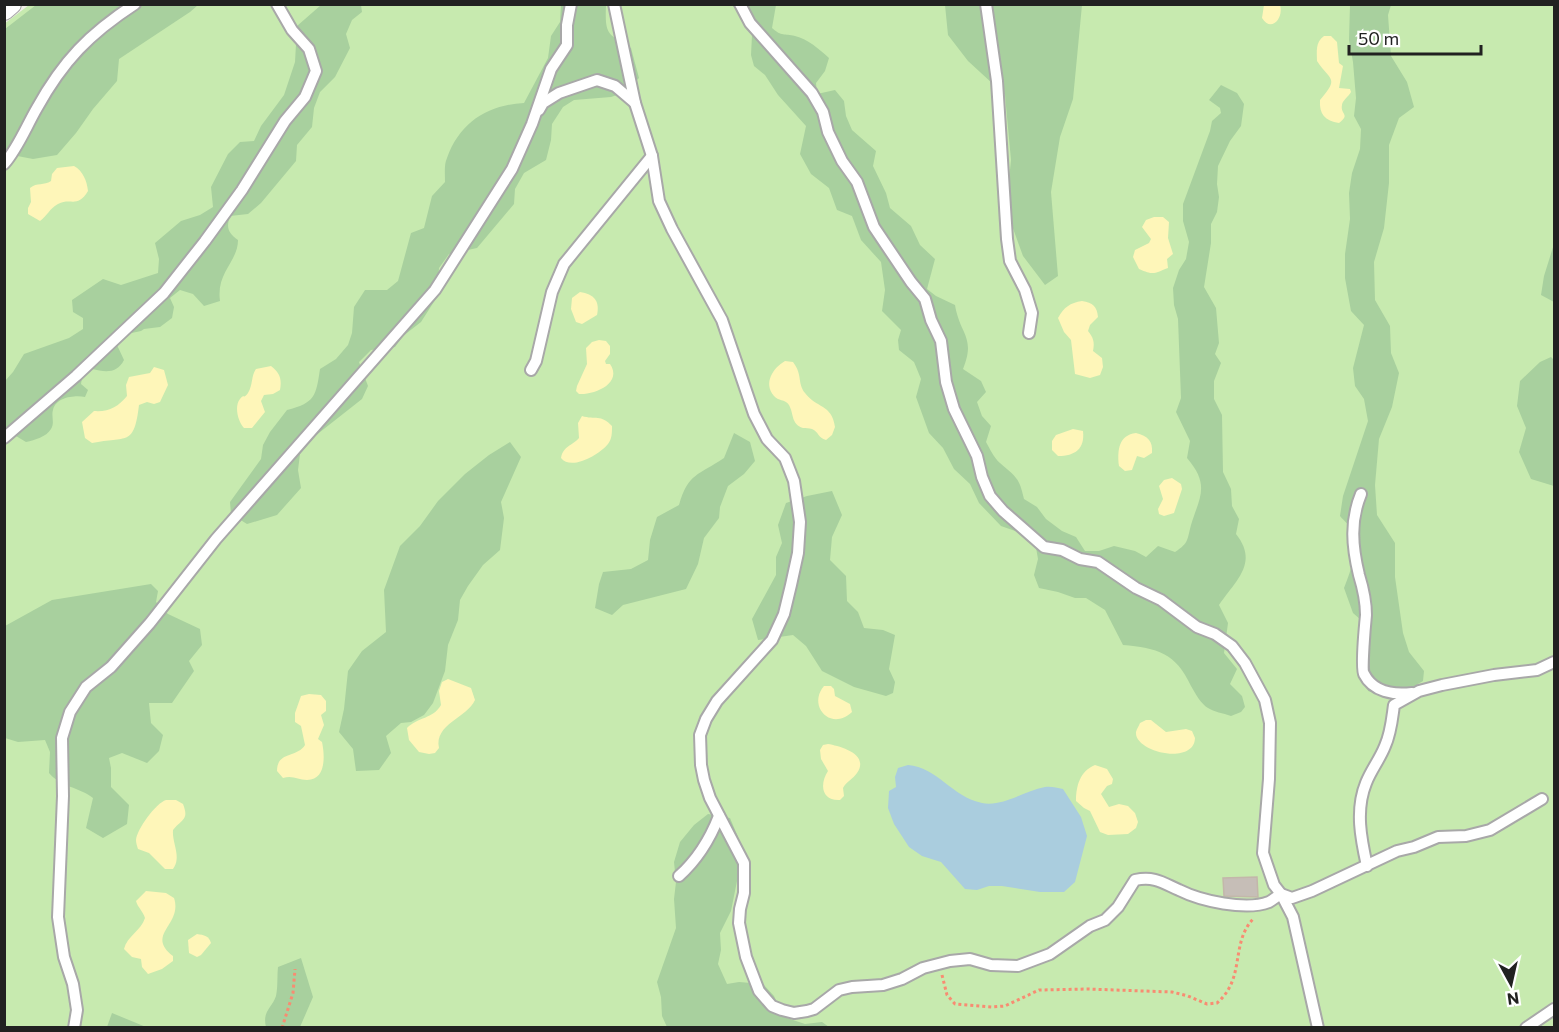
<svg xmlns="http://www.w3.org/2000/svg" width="1559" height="1032" viewBox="0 0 1559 1032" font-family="Commissioner,sans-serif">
<rect width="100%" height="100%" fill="#f1efe8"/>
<polygon fill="#c7eaaf" points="29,5 1554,5 1554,1027 5,1028 4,24"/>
<g fill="#a8d09e">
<polygon points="36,5 198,5 190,12 119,59 117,81 93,109 76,133 57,155 33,159 7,154 5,159 5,29"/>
<path d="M321,5h40l1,7 -10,8 -6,14 4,14 -15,29 -15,15 -6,16 -2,19 -15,18 -1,16 -35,42 -13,11 -18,2c-4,12 -2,17 8,24 0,22 -22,32 -18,61l-16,5 -11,-12 -13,-4 -10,8 4,9 -2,11 -12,9 -16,2 -3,2 -14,3 -10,11 7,15c-7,14 -19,12 -32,9l-10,9 -1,6 7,6 -3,7c-10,-2 -29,0 -32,13 -2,6 2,13 -2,19 -5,8 -16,11 -25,13l-10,-6 -7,1 -4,7v-63l8,-9 11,-18 45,-16 14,-9v-11l-10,-6 -1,-12 31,-21 18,6 37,-12 1,-14 -4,-16 26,-22 19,-6 13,-8 -2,-20 17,-33 12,-12 14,-1 7,-15 23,-31 11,-33 2,-36z"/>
<path d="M561,5h45c-1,28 0,29 25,43l8,30 -16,15 -12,4 -37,3 -11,7 -11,17 -1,16 -5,20 -22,13 -9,16 -1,15 -37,44 -28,6 -10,14 -2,29 -16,25 -18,14 -8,11 -24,3 -12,12 9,24 -6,13 -47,37 -15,18 -2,16 3,18 -24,27 -30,9 -16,-10 -1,-12 31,-43 2,-14 7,-13 17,-22c28,-7 29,-14 33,-41l16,-10 12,-14 4,-12 2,-26 11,-17h22l11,-9 13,-48 13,-5 8,-32 13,-14c0,-8 -1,-18 2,-24 13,-36 41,-53 77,-55l24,-45 3,-22 9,-14z"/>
<path d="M732,5h44l-4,23c10,9 12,5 23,8 13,3 24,13 34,22l-4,13 -9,12 1,11 18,-4 9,11 2,15 6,14 24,21 -3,15 13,27 4,15 21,18 9,19 15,14 -8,30 9,7 19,9c5,30 21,32 8,64l18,12 5,11 -9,10 5,14 9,10 -5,16c4,7 8,16 14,21 16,14 19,14 24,36l13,8 9,12 16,12 14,6 9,14h14l15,-5 21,5 11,6 12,-11 17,6c14,-9 12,-12 16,-27 9,-29 19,-40 -4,-67l3,-17 -14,-29 5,-14 -3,-79 -4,-14 -1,-17 6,-18 7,-11 3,-17 -6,-21v-17l27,-73 2,-10 9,-8 -1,-5 -11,-8 12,-15 16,8 7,11 -3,22 -11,15 -12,25 -1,18 2,13 -2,15 -6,12v19l-7,44 12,21 3,35 -4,11 6,9 -7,18v18l8,16 1,57 8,17 1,17 7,13 -3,15c23,29 0,46 -17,71l9,18 -4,30 13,16 -7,15 12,12 3,11 -4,5 -10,4c-8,-3 -17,-4 -23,-8 -7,-4 -13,-15 -17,-22 -15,-33 -34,-38 -68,-41l-18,-35 -19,-12h-11l-17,-6 -19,-4 -5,-13 4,-16 -3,-17 -14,-9 -20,-7 -22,-23 -9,-19 -16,-15 -11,-21 -14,-15 -13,-36 5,-18 -7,-17 -15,-12 -1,-10 3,-10 -19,-19 3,-21 -4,-28 -20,-22 -9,-24 -15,-6 -8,-22 -18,-14 -11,-20 6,-28 -28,-31 -13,-20 -11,-9 -3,-11 1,-20 -13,-23z"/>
<polygon points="945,5 1082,5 1073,99 1060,137 1051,192 1058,276 1045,285 1023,256 1006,209 1011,160 1005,95 968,61 948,35"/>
<path d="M1350,5h41l-3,10 3,41 16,26 7,25 -15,11 -10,27v38l-5,45 -10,34 1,38 15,26 1,27 8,20 -7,34 -13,32 -4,46 2,30 18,28v34l8,56 6,19 15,19 -1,10c-21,13 -31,17 -55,10l-5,-35 7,-15 -2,-15 -15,-13 -9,-25c6,-14 15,-41 9,-56 -2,-6 -9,-11 -13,-16l3,-20 25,-75 -4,-22 -9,-13 -2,-18 11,-43 -13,-14 -6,-33v-24l5,-35 -1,-26 3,-20 8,-24 1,-20 -7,-13 2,-18 -3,-36 -4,-22z"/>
<polygon points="1554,244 1554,302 1541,295 1544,276"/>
<polygon points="1551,357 1554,360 1554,486 1531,479 1519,452 1526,428 1517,406 1520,381 1540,362"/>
<path d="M734,433l16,9 5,19 -11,13 -16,12 -8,21 -1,11 -15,20 -6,26 -12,25 -63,16 -11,10 -17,-7 4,-24 4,-12 28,-3 17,-9 2,-20 7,-23 22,-12c9,-32 20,-30 45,-47z"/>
<polygon points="510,442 521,457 501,502 504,518 500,550 483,565 468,586 460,600 458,620 448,645 445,671 433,703 424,715 411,722 401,723 386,736 391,753 379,770 356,771 353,749 339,732 344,709 348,671 362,651 386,632 384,590 400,546 420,526 438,501 465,474 489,455"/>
<polygon points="832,491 842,515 832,537 830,560 846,576 847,601 858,612 864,628 883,630 895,635 889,669 895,682 893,693 886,696 854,687 822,671 806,646 793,635 758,640 752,619 776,575 776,557 782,543 778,525 786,503 807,496"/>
<path d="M151,584l7,7 -2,11 12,12 32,15 2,16 -13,16 5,10 -22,32h-23l2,20 12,12 -4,16 -12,12 -25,-10 -13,5 2,10v19l18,18 -2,19 -24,14 -17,-10 7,-30c-14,-11 -32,-11 -44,-25l1,-21 -5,-12 -27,2 -13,-4v-112l47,-26z"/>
<polygon points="708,814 730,818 738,837 740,866 731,911 720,933 721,950 718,964 727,984 739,982 763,984 774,996 784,1017 805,1024 822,1022 829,1027 667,1027 662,1016 661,997 657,982 676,928 674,899 676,882 674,862 680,842 694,825"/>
<path d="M301,958l12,39 -13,30h-34c-4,-16 6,-19 10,-31 2,-9 1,-20 2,-29z"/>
<polygon points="112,1013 146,1027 107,1027"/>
</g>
<g fill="#fef6b9">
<path d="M1264,5h16c4,13 -9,28 -18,13z"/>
<path d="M1324,36h7l6,6 2,21 4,3 -4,22 11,1 1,3c-2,4 -9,9 -9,13 -2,10 9,9 -3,18 -14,-2 -20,-9 -19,-23 20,-23 10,-19 -3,-39 0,-9 -2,-19 7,-25z"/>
<path d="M74,166c9,5 13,15 14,25 -11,18 -17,6 -30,13 -8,4 -11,12 -18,17l-12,-7v-6l3,-6 -1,-14c7,-6 14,-2 21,-7l1,-7 5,-6z"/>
<path d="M1154,217h9l6,5 -1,16 5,16 -6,5 1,9c-14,5 -13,8 -29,1l-6,-12 2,-7 14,-7 2,-4 -9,-12 4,-7z"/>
<path d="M580,292c14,2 20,9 17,23l-15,9 -6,-2 -5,-13 1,-11z"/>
<path d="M1082,301c11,2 15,5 16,16l-8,8 -2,6c5,6 7,11 5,20l9,7 1,9 -3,8 -10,3 -15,-4 -4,-34 -7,-8 -6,-14c6,-11 12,-15 24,-17z"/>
<path d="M599,340l7,1 4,5v8l-5,7 1,3h4c13,19 -15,31 -31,30l-3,-3 1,-5 10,-22 -1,-16 6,-6z"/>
<path d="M785,361l8,1c10,13 4,21 12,31 11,15 27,11 30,34l-3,8 -6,5c-8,-2 -7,-8 -14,-11 -3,-1 -6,-1 -9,-1 -12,-4 -9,-14 -14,-23 -4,-6 -11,-4 -15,-9 -11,-13 -1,-28 11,-35z"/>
<path d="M271,366c9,7 11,13 9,24l-7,4 -9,1 -3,6 4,11 -13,16h-8c-6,-6 -10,-22 -4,-29 5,-6 3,1 8,-6 5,-8 3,-17 8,-24z"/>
<path d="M154,367l10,3 4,15 -8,17 -6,2 -7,-2 -8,3c-5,42 -12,31 -47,38l-7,-5 -3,-16 12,-11c15,1 24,-4 33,-15l-1,-11 3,-8 21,-4z"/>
<path d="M582,416c13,4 19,-2 30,10 0,7 0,13 -4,18 -9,11 -37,27 -47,14 2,-12 11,-12 18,-20l-1,-15z"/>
<path d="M1073,429l10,2c2,18 -8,25 -25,25l-6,-6v-9l4,-6z"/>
<path d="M1136,433c12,3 17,8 16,20l-8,5 -7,-2 -5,14 -7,1 -6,-5c-2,-16 0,-31 17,-33z"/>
<polygon points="1172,478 1181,484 1182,489 1174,513 1164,516 1159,514 1158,509 1163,499 1159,486 1164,480"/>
<path d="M448,679l23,9 4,12c-8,18 -41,24 -36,48l-4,5 -6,1 -10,-2 -10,-12 -2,-12c11,-11 26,-9 34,-23l-2,-14 3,-9z"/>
<path d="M824,686h7l3,3 1,7 15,8 2,8c-21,20 -45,-6 -28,-26z"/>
<path d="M309,694l12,1 5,6v10l-5,4 3,10 -6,14 4,3c3,14 4,38 -15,38 -9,0 -14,-5 -24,-2l-6,-7c0,-20 20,-13 28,-26l-4,-19 -6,-4v-9l6,-17z"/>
<path d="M1146,720h5l15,12 20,-3 6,2 3,7c-1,28 -61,14 -59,-6 1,-4 3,-6 4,-9z"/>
<path d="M828,744c12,2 42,10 29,29 -4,6 -10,8 -14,15l1,8 -4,4c-18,1 -21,-15 -12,-29l-7,-12 -1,-9 3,-5z"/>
<path d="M1095,765l12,4 6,10 -1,5 -5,2 -6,8 8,13 10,-3 9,2 7,7 3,9 -2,6 -8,6 -20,1 -8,-3 -10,-21 -6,-3 -8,-7c0,-15 4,-30 19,-36z"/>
<path d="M166,800h10l7,4c6,16 0,14 -10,26 -1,14 9,27 0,39h-8l-16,-16 -11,-4c-1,-3 -2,-6 -2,-9 1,-11 20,-37 30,-40z"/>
<path d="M146,891l20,2 8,5c9,27 -29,36 -1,58v5l-11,8 -14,5 -6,-7 -1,-8 -9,-2 -8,-8c3,-13 17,-18 21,-31 -2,-7 -7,-10 -9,-17z"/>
<path d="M197,934c7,1 12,2 14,9l-10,12 -4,2 -8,-4 -1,-13z"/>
</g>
<path fill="#aacdde" d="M908,765c29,2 44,32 74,38 21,4 42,-12 63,-16 6,-1 12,1 18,2l18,28 6,19 -12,46 -11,10h-24l-38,-6h-13l-12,4 -12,-1 -24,-27 -19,-6 -13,-9 -15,-23 -6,-16 1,-17 7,-4 -1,-10 3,-9z"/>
<polygon fill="#c6beb7" stroke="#c3b7aa" stroke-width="1.5" points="1257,877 1258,897 1224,896 1223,878"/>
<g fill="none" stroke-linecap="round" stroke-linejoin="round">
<g stroke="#a8a8a8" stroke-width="14">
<g id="lane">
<path d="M614,4l21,99 17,53 7,45 13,28 50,91 32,94 13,25 18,19 9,23 6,41 -2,31 -7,32 -7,29 -12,26 -55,61 -11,18 -6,16 1,30 3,15 6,18 34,65v30l-4,16 -1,14 7,34 13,34 13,15 10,4 12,3 13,-2 7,-2 25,-19 13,-3 31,-2 19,-6 21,-11 27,-7 20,-2 21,6 27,1 32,-12 40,-28 15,-6 13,-13 17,-27c20,-4 28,3 44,10 22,11 67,21 90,12 4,-2 8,-6 12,-8l12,23 25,111"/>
<polyline points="740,4 750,23 812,93 823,112 828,132 842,161 857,182 874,227 911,282 925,299 931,320 941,341 946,382 954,409 977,456 982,477 990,496 1003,511 1044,547 1062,550 1080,559 1098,562 1136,588 1161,600 1197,627 1215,634 1232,646 1245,663 1265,700 1270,723 1269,779 1263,853 1274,885 1281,894 1292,898 1312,891 1397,851 1414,847 1438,837 1466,836 1490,830 1542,799"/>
<polyline points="986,4 997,81 1007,239 1010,261 1025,290 1032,313 1029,333"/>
<polyline points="539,110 543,103 559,93 597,80 615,86 635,103"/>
<path d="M4,164c14,-16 22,-37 33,-56 26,-47 52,-74 98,-104"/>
<polyline points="531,370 536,361 552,292 564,264 652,156"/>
<polyline points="4,438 76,376 164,293 205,241 242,190 285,121 305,97 316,71 309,49 292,30 277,4"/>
<path d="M1361,494c-11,27 -9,52 -2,81 4,13 7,26 7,40 -1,10 -5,55 -2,59 9,18 30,21 48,19"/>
<path d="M1367,866c-6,-27 -12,-56 -1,-83 5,-13 14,-24 19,-37 6,-13 7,-27 9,-41l25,-14 23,-6 52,-10 43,-5 17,-8"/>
<path d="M679,876c18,-16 31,-37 40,-60"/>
<polyline points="74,1028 77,1010 73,984 64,957 58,917 63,796 62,738 70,712 86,687 111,667 150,623 216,539 435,290 512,169 532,124 551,69 567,45 567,25 571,4"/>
<polyline points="1526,1028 1554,1009"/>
</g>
</g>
<g stroke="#a8a8a8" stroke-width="22">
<polyline id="street" points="4,10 11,4"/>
</g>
<g stroke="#f88c72" stroke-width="3" stroke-dasharray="3 3" stroke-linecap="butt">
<path d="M942,975l5,20 8,9 37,3 13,-1 34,-16 49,-1 84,3 16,4 19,8 10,-1c29,-25 13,-59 36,-84"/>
<polyline points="282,1028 293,993 295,969"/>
</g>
<use href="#lane" stroke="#fff" stroke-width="10"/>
<use href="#street" stroke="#fff" stroke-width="20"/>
</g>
<rect width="1559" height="1032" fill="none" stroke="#212121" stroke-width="12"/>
<g transform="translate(1511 984) rotate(172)" stroke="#ffffff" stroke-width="4.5" paint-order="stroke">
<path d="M0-4.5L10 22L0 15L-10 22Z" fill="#212121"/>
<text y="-9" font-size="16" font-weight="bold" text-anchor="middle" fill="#212121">N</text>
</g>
<path d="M1349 45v9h132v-9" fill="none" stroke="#212121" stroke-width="3"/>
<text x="1358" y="45" font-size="18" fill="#212121" stroke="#ffffff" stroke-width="4.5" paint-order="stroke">50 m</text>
</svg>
